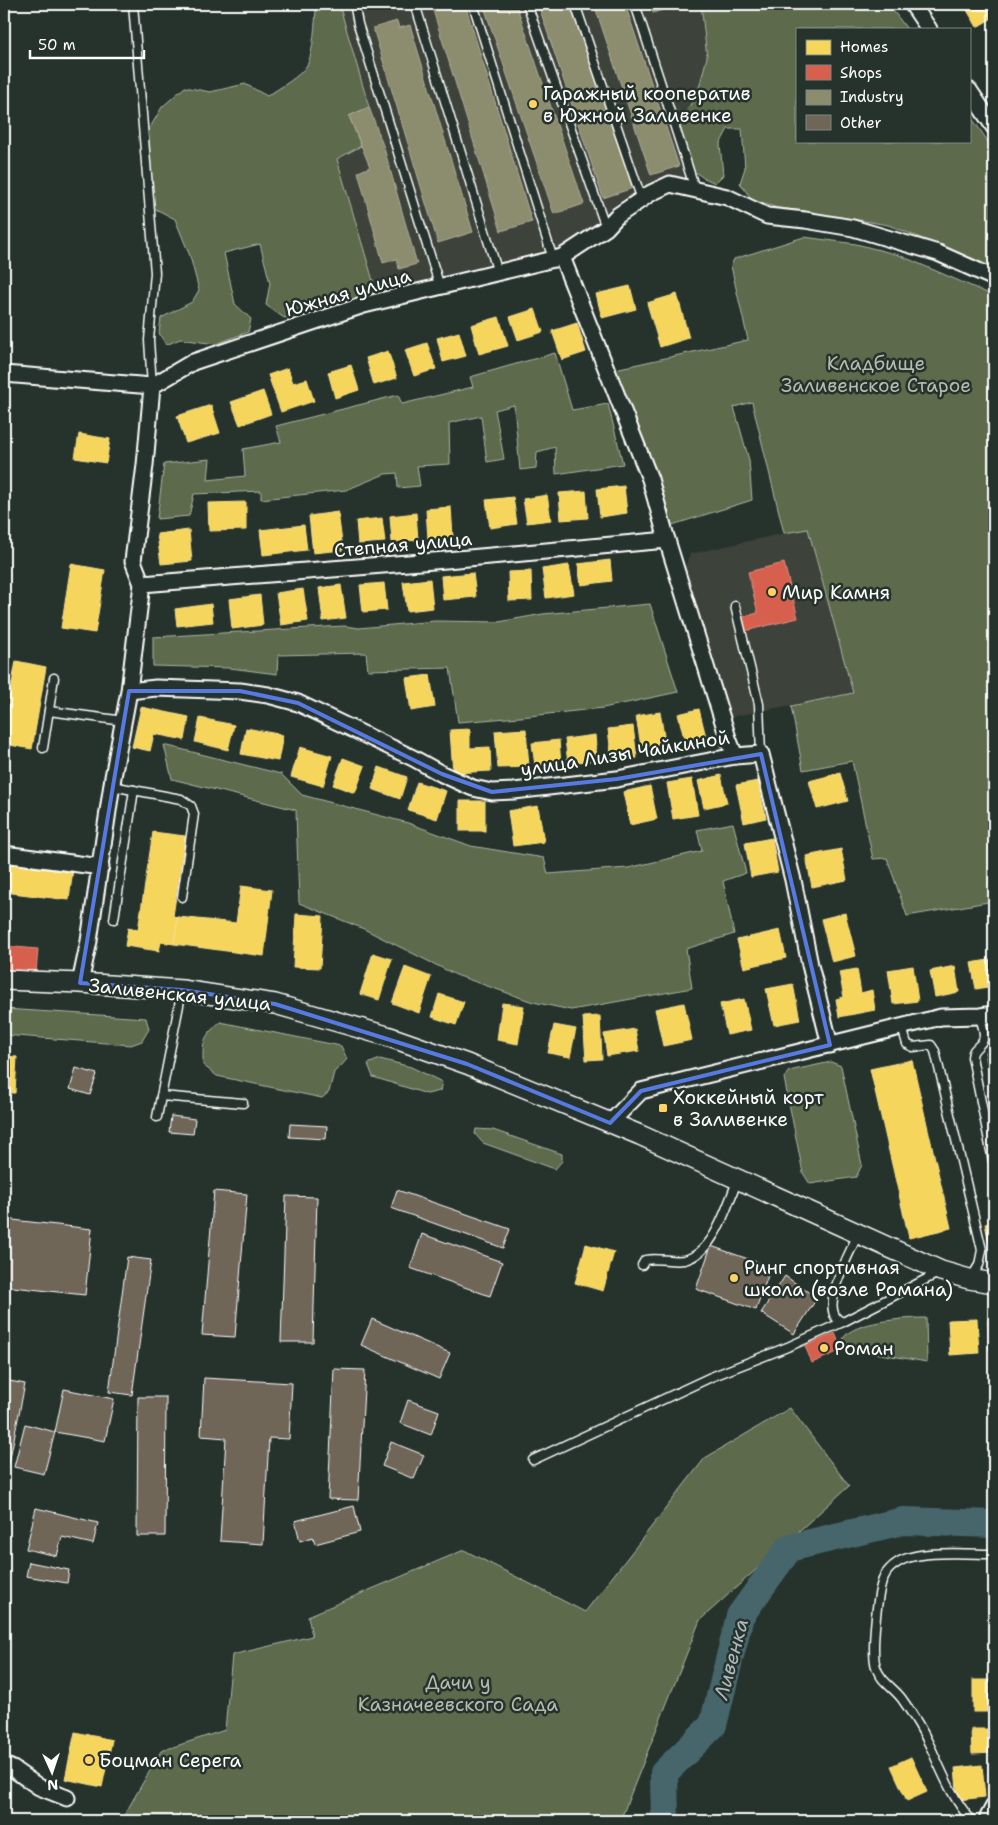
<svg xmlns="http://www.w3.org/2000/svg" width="998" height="1825" viewBox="0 0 998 1825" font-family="'Shantell Sans',sans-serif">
<rect width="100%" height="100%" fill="#26332d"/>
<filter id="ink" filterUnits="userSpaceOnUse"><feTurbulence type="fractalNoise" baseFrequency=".02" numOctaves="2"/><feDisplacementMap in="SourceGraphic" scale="10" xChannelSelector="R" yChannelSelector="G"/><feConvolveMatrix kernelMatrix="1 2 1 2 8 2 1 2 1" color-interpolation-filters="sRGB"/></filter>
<g filter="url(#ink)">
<g fill="#3c423a">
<polygon points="339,4 701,4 707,57 698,92 675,130 695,189 670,184 578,247 379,301 337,159 361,146 349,116 369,107"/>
<polygon points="808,528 853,693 726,718 685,567 690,554"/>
</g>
<g fill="#5d6b4c" stroke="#aeb5a6">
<path d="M316,4h23l30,103 -20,9 12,30 -24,13 42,142 -14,-3 -81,20 -18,-13 4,-22 -10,-39 -36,9 11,51 16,15 -3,13 -32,12 -36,-5 -14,6 -7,-12 2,-15 31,-16 7,-12 -9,-34 -15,-37 -25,-13 -6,-68 18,-31 23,-20 25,5 35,-8 22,12c11,-7 34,-20 40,-31 6,-9 9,-49 9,-61z"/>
<polygon points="701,4 888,4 907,29 797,29 797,141 969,141 969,114 994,150 994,270 974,259 888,225 812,212 778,208 752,200 740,183 745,168 742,129 728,129 720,144 723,175 715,183 702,177 687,166 675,130 698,92 707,57"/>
<polygon points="804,237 856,244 899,255 994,296 994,901 907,916 887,858 873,859 852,761 803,770 791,706 853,693 808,529 784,533 752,402 734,407 749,460 752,500 672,525 651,458 615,369 748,340 731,266 734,259"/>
<polygon points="555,353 572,410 608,404 623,464 556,474 555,447 537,452 536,468 520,470 514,405 495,410 504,459 487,462 481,416 449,423 450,464 417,466 420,486 398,488 397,473 385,474 346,490 261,499 261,491 194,494 189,516 157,519 164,464 210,459 208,480 245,476 243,449 281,442 276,426 398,395 402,404 473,387 470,377"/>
<polygon points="650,604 678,692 603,708 520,717 458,722 450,668 368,670 366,653 278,655 277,674 230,668 153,666 153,637 344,626 359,628 435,621 499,622 543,614"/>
<polygon points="164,745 281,774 302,795 408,823 471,846 544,858 548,874 628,868 702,851 697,830 733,823 746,873 723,881 734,934 686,949 692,988 571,1010 533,1002 456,975 364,929 299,903 296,810 172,779"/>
<polygon points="4,1009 146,1018 149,1029 142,1041 131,1045 4,1035"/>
<path d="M220,1022l121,24 6,13 -6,7 -7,6 -5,20 -7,6 -105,-22 -14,-11c0,-24 -1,-27 17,-43z"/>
<polygon points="380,1059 411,1067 442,1082 440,1091 427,1094 373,1077 368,1064"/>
<polygon points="831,1062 841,1066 862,1165 856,1177 810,1184 803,1173 784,1078 789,1071"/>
<polygon points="476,1129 493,1130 562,1154 562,1161 555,1169 483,1143 475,1134"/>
<path d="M926,1318l1,44 -47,-8 -34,-9 -3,-6c9,-18 64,-21 83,-21z"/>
<polygon points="790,1408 849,1486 700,1620 620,1821 121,1821 161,1751 225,1730 232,1655 312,1636 308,1616 464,1550 585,1612 705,1458"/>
</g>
<g fill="#f6d55c" stroke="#f9e28d">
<polygon points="967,4 986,4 994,17 977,27 964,5"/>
<polygon points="630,286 636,309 602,318 596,294"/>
<polygon points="677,294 689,338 660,347 647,303"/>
<polygon points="535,309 543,332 518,340 510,317"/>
<polygon points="499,317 508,346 479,354 471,325"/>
<polygon points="577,323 586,352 562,360 552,331"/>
<polygon points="459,332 466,356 443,362 437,338"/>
<polygon points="427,343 436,369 414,376 405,350"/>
<polygon points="388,351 397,378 374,385 366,358"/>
<polygon points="351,365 359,390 335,398 328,372"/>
<polygon points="288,368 293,383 307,379 314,401 281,412 268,375"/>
<polygon points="263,391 271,414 240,425 231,402"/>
<polygon points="211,405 220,433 186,443 177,416"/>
<polygon points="79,434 110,439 106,463 75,458"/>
<polygon points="624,486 627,513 600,517 597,489"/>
<polygon points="586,491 588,518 561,520 559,493"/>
<polygon points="547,495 551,520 527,523 523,499"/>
<polygon points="513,497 517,524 490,528 486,500"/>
<polygon points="246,502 246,530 209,531 208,503"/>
<polygon points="451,507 453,537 428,539 426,509"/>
<polygon points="338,512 343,550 313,553 309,516"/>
<polygon points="416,513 418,540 392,542 390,516"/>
<polygon points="382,518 385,542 358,544 356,521"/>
<polygon points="304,525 307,550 263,555 260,530"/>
<polygon points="189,530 192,561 161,564 157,534"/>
<polygon points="610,560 612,581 581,585 578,564"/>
<polygon points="71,564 105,570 95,633 61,628"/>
<polygon points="569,565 574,594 546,598 542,569"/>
<polygon points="531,571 532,600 509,601 508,572"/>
<polygon points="473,573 476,597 443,600 441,576"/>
<polygon points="430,579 433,608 407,611 403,582"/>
<polygon points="384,583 387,610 363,612 360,585"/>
<polygon points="341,585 346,618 323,621 319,588"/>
<polygon points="303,589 308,621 281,625 276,593"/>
<polygon points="260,595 263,625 232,629 229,599"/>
<polygon points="211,604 213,622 177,626 175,609"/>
<polygon points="16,661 46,667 32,749 4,744 4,728"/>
<polygon points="430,675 435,707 411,711 406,678"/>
<polygon points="141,707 189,717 185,740 154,734 150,751 132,747"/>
<polygon points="699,709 708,745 687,750 678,714"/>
<polygon points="660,712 666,748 642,752 636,716"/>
<polygon points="200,718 234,725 228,750 195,742"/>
<polygon points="633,726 637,758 612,762 608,729"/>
<polygon points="246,728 283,735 278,761 241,754"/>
<polygon points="470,729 470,748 490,747 491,771 453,773 450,730"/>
<polygon points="526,729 529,767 498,768 495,731"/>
<polygon points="595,735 597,760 568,763 565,739"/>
<polygon points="559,740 561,764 535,766 532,743"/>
<polygon points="300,747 332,756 323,786 291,777"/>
<polygon points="343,758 365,766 355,793 333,785"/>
<polygon points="379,767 407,777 400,799 372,789"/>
<polygon points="840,773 848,801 817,809 809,781"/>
<polygon points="721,775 727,803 704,808 698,781"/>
<polygon points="692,779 698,815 673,819 667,783"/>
<polygon points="758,781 766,818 744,823 736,785"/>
<polygon points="417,782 446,791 437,819 408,810"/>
<polygon points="650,786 657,819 630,825 623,792"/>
<rect x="460" y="801" width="25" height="30"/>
<polygon points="538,806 544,842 513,846 508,811"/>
<polygon points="153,832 185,836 173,916 178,917 174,944 161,942 159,951 125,946 128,928 138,930"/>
<polygon points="772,838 778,872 751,877 745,843"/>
<polygon points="841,849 847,880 812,887 806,856"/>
<polygon points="4,860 73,869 69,900 4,892"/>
<polygon points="241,886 272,890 264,956 174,944 178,917 236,923"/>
<polygon points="845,913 856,956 832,962 821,919"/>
<polygon points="296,914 323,916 320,968 293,967"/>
<polygon points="780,930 786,958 744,968 737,940"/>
<polygon points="373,953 392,959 379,1000 360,994"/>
<polygon points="994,959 994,986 976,989 971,963"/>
<polygon points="913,966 918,1001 893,1004 888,970"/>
<polygon points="955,966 959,992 935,997 930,971"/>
<polygon points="405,967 431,977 419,1013 392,1003"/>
<polygon points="857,969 861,993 872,990 875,1010 839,1017 836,999 844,997 839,972"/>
<polygon points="793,984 800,1020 774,1025 766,989"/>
<polygon points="439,994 464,1002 456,1025 432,1017"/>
<polygon points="744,999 751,1030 727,1035 720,1004"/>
<polygon points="502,1003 524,1006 518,1044 497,1040"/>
<polygon points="684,1003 692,1040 663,1046 655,1009"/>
<polygon points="600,1016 602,1059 586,1060 583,1017"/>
<polygon points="554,1025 576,1029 570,1057 548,1053"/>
<polygon points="635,1029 639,1051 607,1056 604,1034"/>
<polygon points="994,1050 994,1097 985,1052"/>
<polygon points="4,1056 17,1057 15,1093 4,1093"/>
<polygon points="912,1060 951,1228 909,1238 870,1069"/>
<polygon points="994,1222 994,1261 993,1261 985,1224"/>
<polygon points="586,1244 614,1252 603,1291 575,1283"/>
<polygon points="977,1319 979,1353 950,1355 948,1320"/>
<polygon points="994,1319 994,1350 989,1350 988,1320"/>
<rect x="973" y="1680" width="21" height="32"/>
<polygon points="971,1729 994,1729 994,1753 972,1754"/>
<polygon points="75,1732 112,1740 102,1787 65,1779"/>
<polygon points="911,1757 927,1792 907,1801 891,1766"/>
<polygon points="982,1765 985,1797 958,1800 955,1768"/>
</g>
<g fill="#d6604d" stroke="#e29082">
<polygon points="784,563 798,618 745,631 742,617 758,613 748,572"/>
<polygon points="4,946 38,949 36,973 4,971"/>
<polygon points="835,1333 842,1350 812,1363 805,1346"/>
</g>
<g fill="#8c8c6e" stroke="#aeae9a">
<polygon points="444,4 465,4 532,222 501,231 432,7"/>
<polygon points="483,4 516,4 584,204 554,214"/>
<polygon points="538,4 571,4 633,188 603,198"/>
<polygon points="594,4 625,4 679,166 651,175"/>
<polygon points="650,4 670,4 671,7 653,13"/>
<polygon points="397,21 399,28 410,25 473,232 438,243 373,28"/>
<polygon points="369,107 384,148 417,264 399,269 397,259 383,263 358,172 370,167 349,116"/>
</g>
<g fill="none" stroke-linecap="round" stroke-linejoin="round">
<polyline stroke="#46666c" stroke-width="28" points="665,1821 664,1773 713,1725 740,1616 789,1548 903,1521 994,1524"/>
</g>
<g fill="#6f6658" stroke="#fff">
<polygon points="76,1068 97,1074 90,1095 70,1089"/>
<polygon points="171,1116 195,1119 193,1134 169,1132"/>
<polygon points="290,1124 327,1126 326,1139 289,1137"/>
<polygon points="397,1190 510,1229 503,1248 391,1208"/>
<polygon points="214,1191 247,1194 235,1337 202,1335"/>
<polygon points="286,1196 317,1197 313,1342 281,1342"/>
<polygon points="4,1219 92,1229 85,1295 4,1286"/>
<polygon points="422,1234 502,1262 490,1296 410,1268"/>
<polygon points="711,1246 771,1267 756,1310 696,1289"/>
<polygon points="127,1257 151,1260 132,1395 109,1392"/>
<polygon points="785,1276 817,1298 794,1334 761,1313"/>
<polygon points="372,1319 450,1353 439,1379 361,1345"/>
<polygon points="334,1369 365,1370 358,1500 328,1499"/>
<polygon points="204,1378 292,1383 289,1439 269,1438 263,1544 220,1541 226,1438 201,1436"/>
<polygon points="4,1380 25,1384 8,1468 4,1467"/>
<polygon points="64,1389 114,1399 105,1441 55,1432"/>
<polygon points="138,1397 166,1397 165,1536 137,1536"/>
<polygon points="408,1400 439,1411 431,1435 400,1423"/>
<polygon points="25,1424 55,1432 44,1474 14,1467"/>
<polygon points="391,1442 424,1455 414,1479 382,1466"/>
<polygon points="354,1506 360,1532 315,1544 313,1537 300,1541 295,1521"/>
<polygon points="36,1508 98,1523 93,1544 62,1537 57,1556 26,1549"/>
<polygon points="29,1562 69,1570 67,1583 26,1576"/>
</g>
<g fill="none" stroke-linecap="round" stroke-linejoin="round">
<g stroke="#fff" stroke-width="11">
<g id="service">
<polyline points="133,4 155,273 149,340 152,386"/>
<polyline points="361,4 355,8 358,24 440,287"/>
<polyline points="415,4 498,273"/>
<polyline points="473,4 553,259"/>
<polyline points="527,4 606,228"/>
<polyline points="575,4 642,200"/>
<polyline points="635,4 695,189"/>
<polyline points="735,606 759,704 761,754"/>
<polyline points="49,711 124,721"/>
<polyline points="43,748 54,678"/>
<polyline points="112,786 181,799 191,806 194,814 182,897"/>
<polyline points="114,919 134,790"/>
<path d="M980,1016c1,6 6,18 3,24 -3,7 -11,8 -11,17l22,109"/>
<polyline points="902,1027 907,1044 913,1047 931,1045 935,1051 982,1250 979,1265 971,1278"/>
<polyline points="161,1096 243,1103"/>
<polyline points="157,1117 182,990"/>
<path d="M642,1265l3,-5c13,-3 26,2 39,0 31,-7 43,-55 54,-81"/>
<path d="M843,1322c-28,-8 8,-71 15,-88"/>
<polyline points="533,1460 711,1377 790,1346 843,1322 940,1272"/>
<path d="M972,1821c-19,-21 -29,-47 -41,-73 -7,-15 -19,-35 -29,-49 -8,-11 -22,-18 -26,-32 -5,-15 1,-76 8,-90 2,-5 8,-11 13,-14 19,-14 73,-9 97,-9"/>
</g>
</g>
<g stroke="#fff" stroke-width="19">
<g id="minor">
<polyline points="912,4 929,29"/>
<polyline points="969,90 994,127"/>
<polyline points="562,257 650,479 667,540 728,738 735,756"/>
<polyline points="4,374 152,386"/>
<polyline points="152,386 193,362 364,305 562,257 606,228 617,216 651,193 670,184 727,197 767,216 805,220 853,228 938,253 994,278"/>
<polyline points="142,584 446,560 667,540"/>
<polyline points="129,691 156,688 240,691 268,695 298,703 413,758 442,774 473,788 492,792 514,791 617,779 735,756 761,754 793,880 810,965 830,1045"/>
<polyline points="4,854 101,867"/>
<polyline points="80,983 89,941 113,777 129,691 142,584 133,561 145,465 152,386"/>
<polyline points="610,1123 641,1091 941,1017 980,1016 994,1014"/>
<polyline points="4,1765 13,1769 39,1787 67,1798"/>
<polyline points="988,1821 988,1817 994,1806"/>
</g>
</g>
<g stroke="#fff" stroke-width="22">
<polyline id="tertiary" points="4,980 80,983 182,990 275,1004 387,1036 467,1064 640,1135 941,1271 969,1279 994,1283"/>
</g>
<use href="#service" stroke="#26332d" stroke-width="8"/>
<use href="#minor" stroke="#26332d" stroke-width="15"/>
<use href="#tertiary" stroke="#26332d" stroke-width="19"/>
</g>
</g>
<path fill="none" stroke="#567ae2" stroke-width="4" stroke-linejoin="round" d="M129,691h111l58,12 144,71 50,18 125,-13 144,-25 69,291 -189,46 -31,32 -143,-59 -192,-60 -93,-14 -102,-7z"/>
<g fill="#ffd166" stroke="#26332d" stroke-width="2">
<circle cx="533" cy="104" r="5"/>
<circle cx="772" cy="592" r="5"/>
<rect x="658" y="1103" width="10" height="10" rx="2.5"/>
<circle cx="734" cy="1278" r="5"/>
<circle cx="824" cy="1348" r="5"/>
<circle cx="89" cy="1760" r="5"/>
</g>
<g text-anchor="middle" stroke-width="5" stroke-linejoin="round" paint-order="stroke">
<g font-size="19" fill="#fff" stroke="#26332d" text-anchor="start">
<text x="543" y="100">Гаражный кооператив<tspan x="543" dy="22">в Южной Заливенке</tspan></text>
<text x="782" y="599">Мир Камня</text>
<text x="673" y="1104">Хоккейный корт<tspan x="673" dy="22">в Заливенке</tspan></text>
<text x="744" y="1274">Ринг спортивная<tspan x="744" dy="22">школа (возле Романа)</tspan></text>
<text x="834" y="1355">Роман</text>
<text x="99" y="1767">Боцман Серега</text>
</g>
<g font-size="19" fill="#fff" stroke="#26332d">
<text transform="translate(348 292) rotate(-16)" y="7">Южная улица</text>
<text transform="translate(403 544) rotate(-5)" y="7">Степная улица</text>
<text transform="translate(625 753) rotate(-9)" y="7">улица Лизы Чайкиной</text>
<text transform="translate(180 994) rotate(6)" y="7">Заливенская улица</text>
</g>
<g font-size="19" fill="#b6bcae" stroke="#26332d">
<text x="876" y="370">Кладбище<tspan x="876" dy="22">Заливенское Старое</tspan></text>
<text x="458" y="1689">Дачи у<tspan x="458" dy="22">Казначеевского Сада</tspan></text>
</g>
<g font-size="20" font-style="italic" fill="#acbabd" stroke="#26332d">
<text transform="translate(731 1659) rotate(-75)" y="7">Ливенка</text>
</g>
</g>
<rect width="998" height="1825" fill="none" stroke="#26332d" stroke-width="20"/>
<rect x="10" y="10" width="978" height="1805" fill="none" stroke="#fff" stroke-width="2" filter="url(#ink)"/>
<rect x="796" y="28" width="175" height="115" fill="#26332d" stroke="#7d8581"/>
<rect x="806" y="40" width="25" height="15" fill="#f6d55c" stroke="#7d8581"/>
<text x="840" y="52" font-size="15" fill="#ffffff">Homes</text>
<rect x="806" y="65" width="25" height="15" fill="#d6604d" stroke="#7d8581"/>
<text x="840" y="78" font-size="15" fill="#ffffff">Shops</text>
<rect x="806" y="90" width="25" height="15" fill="#8c8c6e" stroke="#7d8581"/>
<text x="840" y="102" font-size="15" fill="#ffffff">Industry</text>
<rect x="806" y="115" width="25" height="15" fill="#6f6658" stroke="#7d8581"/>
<text x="840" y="128" font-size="15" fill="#ffffff">Other</text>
<g transform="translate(52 1772) rotate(177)" stroke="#26332d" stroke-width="4" paint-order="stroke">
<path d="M0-4L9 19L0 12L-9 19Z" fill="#ffffff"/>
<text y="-8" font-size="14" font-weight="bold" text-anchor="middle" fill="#ffffff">N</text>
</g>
<path d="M30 50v8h114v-8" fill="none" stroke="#ffffff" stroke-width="2.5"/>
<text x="38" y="50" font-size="15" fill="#ffffff" stroke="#26332d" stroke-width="4" paint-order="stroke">50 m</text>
</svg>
